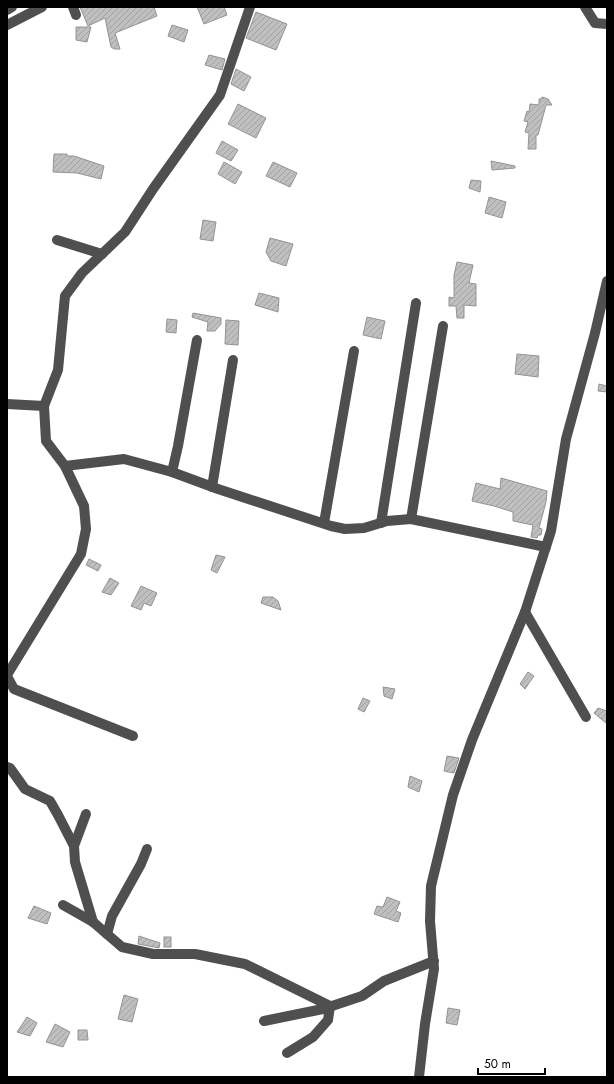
<svg xmlns="http://www.w3.org/2000/svg" width="614" height="1084" viewBox="0 0 614 1084" font-family="Jost,sans-serif">
<defs>
<pattern id="building-hatch" width="6" height="6" patternUnits="userSpaceOnUse"><rect width="6" height="6" fill="#bfbfbf"/><path d="M-1 1l2-2M0 6l6-6M5 7l2-2" fill="none" stroke="#a2a2a2"/></pattern>
</defs>
<rect width="100%" height="100%" fill="#fff"/>
<g fill="url(#building-hatch)" stroke="#939393">
<polygon points="80,7 154,7 157,16 115,33 120,49 114,49 111,47 105,18 88,26"/>
<polygon points="197,7 224,7 227,15 204,24"/>
<polygon points="256,12 287,24 276,50 246,38"/>
<polygon points="172,25 188,30 184,42 168,36"/>
<polygon points="76,27 91,27 87,42 76,40"/>
<polygon points="209,55 225,59 222,70 205,65"/>
<polygon points="236,69 251,77 244,91 231,84"/>
<polygon points="542,97 548,99 552,105 546,105 538,135 536,135 536,149 528,149 529,133 525,132 528,122 524,121 527,111 529,112 530,104 539,105 539,99 541,99"/>
<polygon points="238,104 266,118 256,138 228,124"/>
<polygon points="222,141 238,150 231,161 216,153"/>
<polygon points="54,154 67,154 67,156 74,156 104,166 101,179 77,173 53,172"/>
<polygon points="491,161 515,166 515,168 492,170"/>
<polygon points="224,162 242,172 235,184 218,174"/>
<polygon points="273,162 297,173 290,187 266,176"/>
<polygon points="471,180 481,181 480,192 469,188"/>
<polygon points="489,197 506,202 502,218 485,213"/>
<polygon points="203,220 216,222 213,241 200,239"/>
<polygon points="270,238 293,244 286,266 271,261 266,252"/>
<polygon points="457,262 473,265 469,283 476,284 476,306 464,305 464,318 457,318 456,306 449,306 449,297 454,298 454,275"/>
<polygon points="259,293 279,298 278,312 255,305"/>
<polygon points="193,313 221,318 221,324 215,331 207,331 208,322 192,317"/>
<polygon points="367,317 385,321 381,339 363,335"/>
<polygon points="167,319 177,320 176,333 166,332"/>
<polygon points="226,320 239,321 238,345 225,344"/>
<polygon points="517,354 539,356 538,377 515,374"/>
<polygon points="599,384 607,386 607,392 598,391"/>
<polygon points="501,478 547,491 546,502 539,528 542,529 541,535 538,535 537,538 531,537 533,525 513,521 513,512 494,506 472,501 476,483 500,489"/>
<polygon points="216,555 225,557 217,573 211,570"/>
<polygon points="89,559 101,565 98,571 86,565"/>
<polygon points="110,578 119,583 111,595 102,592"/>
<polygon points="141,586 157,593 151,606 144,603 141,610 131,606"/>
<polygon points="263,597 273,597 278,601 281,610 261,603"/>
<polygon points="528,672 534,676 525,689 520,684"/>
<polygon points="383,687 395,689 392,699 384,696"/>
<polygon points="363,698 370,701 364,712 358,709"/>
<polygon points="598,708 607,711 607,724 594,713"/>
<polygon points="447,756 459,758 454,773 444,771"/>
<polygon points="410,776 422,781 419,792 408,787"/>
<polygon points="387,897 400,902 396,911 401,913 398,922 374,914 377,906 383,907"/>
<polygon points="34,906 51,913 47,924 28,918"/>
<polygon points="139,936 160,943 159,948 138,944"/>
<rect x="164" y="937" width="7" height="10"/>
<polygon points="124,995 138,999 132,1022 118,1019"/>
<polygon points="448,1008 460,1010 457,1025 446,1023"/>
<polygon points="27,1017 37,1023 30,1036 17,1032"/>
<polygon points="55,1024 70,1032 63,1047 46,1042"/>
<polygon points="78,1030 87,1030 88,1040 78,1040"/>
</g>
<g fill="none" stroke-linecap="round" stroke-linejoin="round">
<g stroke="#4f4f4f" stroke-width="10">
<polyline points="73,7 76,15"/>
<polyline points="585,7 595,23 607,24"/>
<polyline points="7,10 12,7"/>
<polyline points="7,25 42,7"/>
<polyline points="57,240 102,254"/>
<polyline points="7,404 44,406"/>
<polyline points="65,466 124,459 172,472 218,489 331,526 345,529 364,528 387,521 411,519 546,547"/>
<polyline points="172,472 178,446 197,340"/>
<polyline points="212,487 233,360"/>
<polyline points="411,519 443,326"/>
<polyline points="324,523 354,351"/>
<polyline points="381,523 416,303"/>
<polyline points="525,612 586,717"/>
<polyline points="7,675 81,554 86,529 84,506 65,466 46,441 44,406 58,370 65,296 82,273 125,232 153,189 220,95 250,7"/>
<polyline points="7,676 14,689 133,736"/>
<polyline points="7,767 10,768 25,789 50,801 58,815 74,846 75,862 93,922"/>
<polyline points="74,846 86,814"/>
<polyline points="63,905 93,922 122,947 153,954 195,954 245,964 330,1006 328,1020 313,1037 287,1053"/>
<polyline points="107,934 112,916 141,864 147,849"/>
<polyline points="264,1021 323,1009 362,996 384,981 434,961"/>
<polyline points="419,1077 425,1024 434,969 430,921 431,886 453,795 472,740 525,612 551,531 566,439 595,333 607,281"/>
</g>
</g>
<rect width="614" height="1084" fill="none" stroke="#000000" stroke-width="16"/>
<path d="M478 1068v6h67v-6" fill="none" stroke="#000000" stroke-width="2"/>
<text x="484" y="1068" font-size="12" fill="#000000" stroke="#ffffff" stroke-width="3" paint-order="stroke">50 m</text>
</svg>
